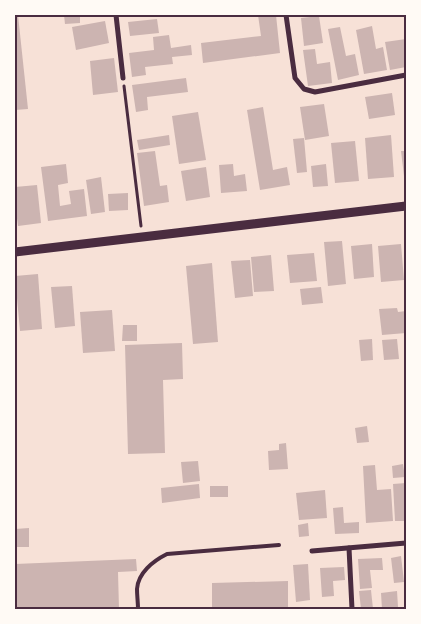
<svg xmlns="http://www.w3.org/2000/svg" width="421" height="624" viewBox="0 0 421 624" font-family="Arial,sans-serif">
<rect width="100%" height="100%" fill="#f7e1d7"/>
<g fill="#ccb4b1">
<polygon points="15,15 18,15 28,109 15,110"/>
<polygon points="64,15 80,15 80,23 65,24"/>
<polygon points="258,15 276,15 280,53 203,63 201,43 261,36"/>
<polygon points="319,16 323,43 304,46 301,18"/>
<polygon points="157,19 159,33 130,36 128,22"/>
<polygon points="105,21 109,43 76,50 72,27"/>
<polygon points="372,26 376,49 383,47 387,70 364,74 356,30"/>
<polygon points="340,27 346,56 355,54 359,75 338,80 328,29"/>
<polygon points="169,35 171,48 191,45 192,55 172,57 173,64 145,67 146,75 132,77 129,53 154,50 153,37"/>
<polygon points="406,39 406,67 390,70 385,42"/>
<polygon points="315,49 317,64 330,62 332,83 308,86 303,50"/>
<polygon points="114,58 118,92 93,95 90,61"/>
<polygon points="186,78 188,92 147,97 148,110 136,112 132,85"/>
<polygon points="392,93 395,115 369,119 365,97"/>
<polygon points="324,104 329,136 305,140 300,107"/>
<polygon points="263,107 273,170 287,167 290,185 260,190 247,110"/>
<polygon points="198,112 206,160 179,164 172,116"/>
<polygon points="169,135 170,145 139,150 137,140"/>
<polygon points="391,135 394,177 368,179 365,138"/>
<polygon points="304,138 307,172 297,173 293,139"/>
<polygon points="355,141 359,181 335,183 331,143"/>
<polygon points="155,151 160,186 167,185 169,202 144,206 137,153"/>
<polygon points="401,151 406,151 406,176 404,176"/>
<polygon points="66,164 68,183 58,185 60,206 71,204 69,191 84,189 87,216 48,221 41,167"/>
<polygon points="233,164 234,176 245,174 247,191 221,193 219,165"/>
<polygon points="326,164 328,186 313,187 311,166"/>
<polygon points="206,167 210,197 186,201 181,171"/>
<polygon points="101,177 105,212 91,214 86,180"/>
<polygon points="37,185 41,223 18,226 15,203 15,187"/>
<polygon points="128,193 128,210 109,211 108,194"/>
<polygon points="342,241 346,284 328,286 324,242"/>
<polygon points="372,244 374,277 354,279 351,246"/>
<polygon points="401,244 404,280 381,282 378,246"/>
<polygon points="314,253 317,281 290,283 287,255"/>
<polygon points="271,255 274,291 254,292 251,257"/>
<polygon points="250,260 253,296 235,298 231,261"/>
<polygon points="212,263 218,342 193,344 186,266"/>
<polygon points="38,274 42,329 20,331 15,276"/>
<polygon points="72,286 75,326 55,328 51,287"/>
<polygon points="321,287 323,303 302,305 300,289"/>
<polygon points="397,308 398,312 406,311 406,333 382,335 379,309"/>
<polygon points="112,310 115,351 83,353 80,312"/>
<polygon points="123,325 137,325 137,341 122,341"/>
<polygon points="372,339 373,360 361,361 359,340"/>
<polygon points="397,339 399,359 384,360 382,340"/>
<polygon points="182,343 183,379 163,380 165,453 128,454 125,345"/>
<polygon points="367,426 369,442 357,443 355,428"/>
<polygon points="286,443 288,469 269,470 268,451 279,450 279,444"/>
<polygon points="198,461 200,481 183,483 181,462"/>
<polygon points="403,464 405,477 393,478 392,466"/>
<polygon points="375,465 377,490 391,489 393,521 366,523 363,466"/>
<polygon points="406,483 406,521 395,521 393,484"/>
<polygon points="199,484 200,498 162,503 161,488"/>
<rect x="210" y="486" width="18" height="11"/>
<polygon points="325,490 327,518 299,520 296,493"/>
<polygon points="343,507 344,523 359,522 359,533 335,534 333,508"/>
<polygon points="308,523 309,536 299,537 298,525"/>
<polygon points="29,528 29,547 15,547 15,529"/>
<polygon points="401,556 404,582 394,583 391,558"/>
<polygon points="382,558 383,570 370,570 372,588 360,589 358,559"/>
<polygon points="136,559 137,571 118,572 119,609 15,609 15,564"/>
<polygon points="308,564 310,600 296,602 293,565"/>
<polygon points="344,567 345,580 333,581 334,596 322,597 320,568"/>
<polygon points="288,581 288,609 260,609 260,608 212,609 212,583"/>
<polygon points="371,590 373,609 361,609 359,591"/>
<polygon points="397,591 398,607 382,609 381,593"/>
</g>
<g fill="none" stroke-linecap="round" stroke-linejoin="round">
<polyline stroke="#4a2c40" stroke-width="3" points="124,86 141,226"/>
<path stroke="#4a2c40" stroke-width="4" d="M138,609c0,-7 -1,-13 -1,-20 1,-16 16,-28 30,-35l112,-9"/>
<g stroke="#4a2c40" stroke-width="5">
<polyline points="116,15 123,78"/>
<polyline points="286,15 295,78 304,89 315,92 406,75"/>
<polyline points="349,548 352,609"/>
<polyline points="312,551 406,543"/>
</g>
<polyline stroke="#4a2c40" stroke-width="9" points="15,252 406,206"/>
</g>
<rect width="421" height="624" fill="none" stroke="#fffaf5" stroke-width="32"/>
<rect x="16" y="16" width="389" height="592" fill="none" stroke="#4a2c40" stroke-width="2"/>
</svg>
